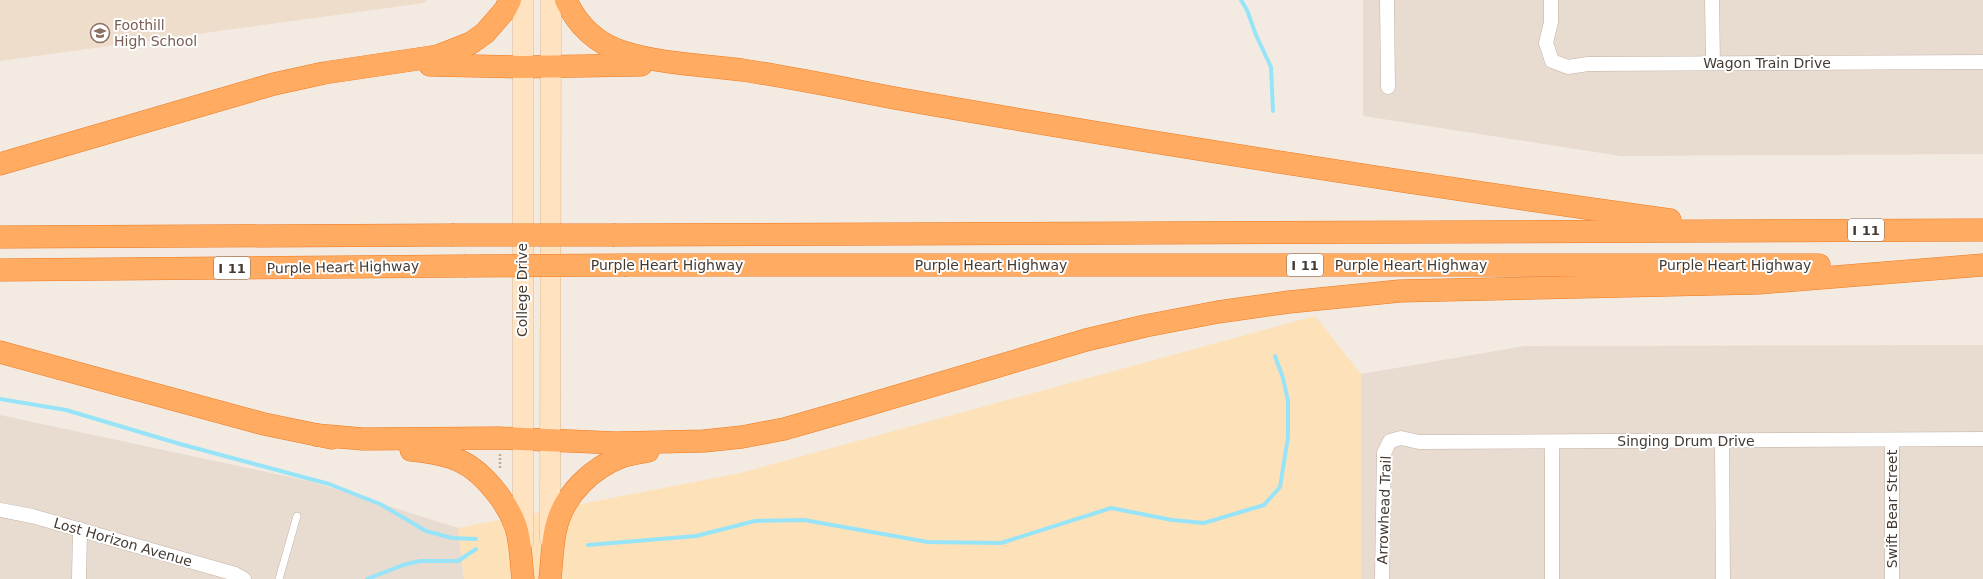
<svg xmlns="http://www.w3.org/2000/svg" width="1983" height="579" viewBox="0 0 1983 579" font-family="'DejaVu Sans',sans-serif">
<rect width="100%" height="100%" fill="#f3ebe2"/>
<g fill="#e8dbd0">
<polygon points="1363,0 1983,0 1983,154 1621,156 1363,116"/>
<polygon points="1983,345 1983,579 1361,579 1361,374 1525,346"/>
<polygon points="0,415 313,482 458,528 464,579 0,579"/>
</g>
<polygon fill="#eeddcb" points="0,0 427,0 424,3 0,61"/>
<polygon fill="#fde1b9" points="1315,316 1361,374 1361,579 464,579 458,528 740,473"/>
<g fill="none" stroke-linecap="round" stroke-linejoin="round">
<g stroke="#97e4f8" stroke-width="4">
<polyline points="1241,0 1247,10 1256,35 1271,67 1273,111"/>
<polyline points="0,399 66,410 180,444 329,484 380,504 426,531 452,538 476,539"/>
<polyline points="588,545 696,536 755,521 804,520 928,542 1001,543 1111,508 1172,520 1204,523 1264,505 1280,487 1288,437 1288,401 1283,378 1275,356"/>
<polyline points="367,579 403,565 420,561 458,561 476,549"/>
</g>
<g stroke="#c2b3a7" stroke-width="8">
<polyline id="lane" points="279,579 297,516"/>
</g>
<g stroke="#c2b3a7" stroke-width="15">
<g id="street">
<polyline points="1387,0 1388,87"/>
<polyline points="1551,0 1551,22 1546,43 1552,61 1568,67 1588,64 1983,62"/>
<polyline points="1712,0 1713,63"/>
<polyline points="1892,440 1892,579"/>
<polyline points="1722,441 1723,579"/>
<polyline points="1552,442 1552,579"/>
<polyline points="0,510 32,516 235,574 244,579"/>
<polyline points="79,579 80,529"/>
<polyline points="1382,579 1384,453 1390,441 1401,438 1419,442 1983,439"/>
</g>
</g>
<g stroke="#dbb88f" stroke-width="21">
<g id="secondary">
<polyline points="523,0 523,542"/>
<polyline points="550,539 551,0"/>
</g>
</g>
<g stroke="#ed7a22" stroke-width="23">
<g id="highway">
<path d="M566,0c11,25 31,44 57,52 38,12 80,13 119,18 53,8 105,19 158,29 256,45 512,85 770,121"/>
<polyline points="430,65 522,67 641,65"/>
<polyline points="0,164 274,84 324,73 438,56 471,43 485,33 505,10 510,0"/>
<polyline points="615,235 1983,230"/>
<polyline points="0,237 452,235"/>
<polyline points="627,265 1819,265"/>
<polyline points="0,270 464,266"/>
<polyline points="0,352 264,424 332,438"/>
<polyline points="317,435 363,439 499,438 616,443 704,441 742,437 784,429 840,413 1086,340 1145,326 1218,312 1289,302 1400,291 1759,283 1983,265"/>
<path d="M411,450c40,4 60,10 85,42 9,11 15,21 20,35 5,16 5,35 7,52"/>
<path d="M550,579c2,-18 2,-38 7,-55 8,-30 35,-56 64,-67 8,-3 18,-4 27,-6"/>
</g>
</g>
<polyline stroke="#c3a994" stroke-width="2.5" stroke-dasharray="2 2" stroke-linecap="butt" points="500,454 500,469"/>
<use href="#lane" stroke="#fff" stroke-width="7"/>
<use href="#street" stroke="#fff" stroke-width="14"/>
<use href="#secondary" stroke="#ffe3c1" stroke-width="20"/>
<use href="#highway" stroke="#ffab62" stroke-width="22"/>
<g stroke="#ed7a22" stroke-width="23" stroke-linecap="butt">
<g id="highway-bridge">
<polyline points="452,235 615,235"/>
<polyline points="464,266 627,265"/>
</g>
</g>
<use href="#highway-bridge" stroke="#ffab62" stroke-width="22"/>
</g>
<defs>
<g id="school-ring" transform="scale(1)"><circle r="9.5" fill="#fff" stroke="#8d6e63" stroke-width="1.5"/><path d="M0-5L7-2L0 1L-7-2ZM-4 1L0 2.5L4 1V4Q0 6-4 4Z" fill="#8d6e63"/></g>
</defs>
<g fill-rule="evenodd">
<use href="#school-ring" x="100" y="33"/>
</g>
<g text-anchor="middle" stroke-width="4" stroke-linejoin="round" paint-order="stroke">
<g fill="#fff" stroke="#7d7570" stroke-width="1">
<rect x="1848" y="219" width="36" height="22" rx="3"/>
<rect x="1287" y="254" width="36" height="22" rx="3"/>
<rect x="214" y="257" width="36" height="22" rx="3"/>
</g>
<g font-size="13" font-weight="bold" fill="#453a32">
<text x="1866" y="235">I 11</text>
<text x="1305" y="270">I 11</text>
<text x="232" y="273">I 11</text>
</g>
<g font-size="14" fill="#785e54" stroke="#fff" text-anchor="start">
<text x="114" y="30">Foothill<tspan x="114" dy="16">High School</tspan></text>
</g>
<g font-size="14" fill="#453a32" stroke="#fff">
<text x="1767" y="68">Wagon Train Drive</text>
<text x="667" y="270">Purple Heart Highway</text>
<text x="991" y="270">Purple Heart Highway</text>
<text x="1411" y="270">Purple Heart Highway</text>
<text x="1735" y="270">Purple Heart Highway</text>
<text transform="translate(343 267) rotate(-1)" y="5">Purple Heart Highway</text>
<text transform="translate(522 290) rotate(-90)" y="5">College Drive</text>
<text x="1686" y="446">Singing Drum Drive</text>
<text transform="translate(1892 509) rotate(-90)" y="5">Swift Bear Street</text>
<text transform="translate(1384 510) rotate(-88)" y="5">Arrowhead Trail</text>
<text transform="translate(123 542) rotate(16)" y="5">Lost Horizon Avenue</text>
</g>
</g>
</svg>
